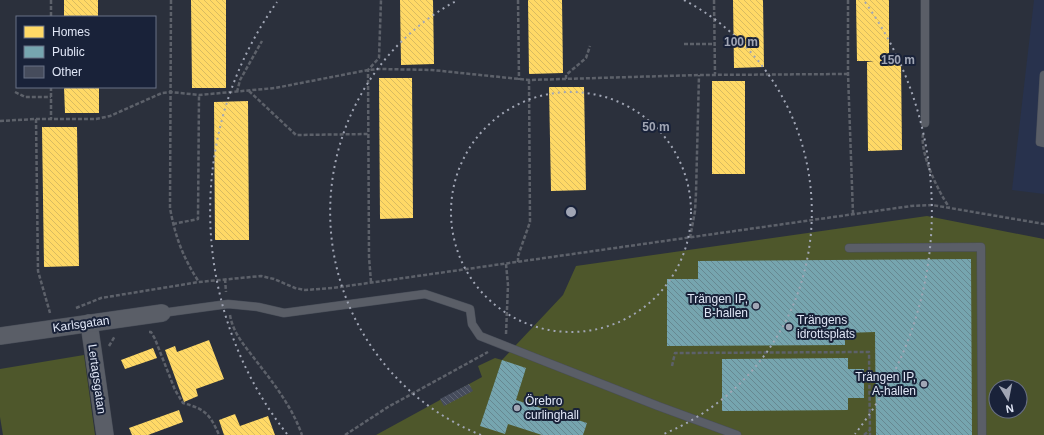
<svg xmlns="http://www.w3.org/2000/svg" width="1044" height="435" viewBox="0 0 1044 435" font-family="Arial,sans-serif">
<defs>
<pattern id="homes-back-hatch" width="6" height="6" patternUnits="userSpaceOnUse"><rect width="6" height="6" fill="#ffd966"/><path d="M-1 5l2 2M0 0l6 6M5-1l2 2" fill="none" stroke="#d9bb60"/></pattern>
<pattern id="public-back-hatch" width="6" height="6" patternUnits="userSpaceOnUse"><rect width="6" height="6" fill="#76a5af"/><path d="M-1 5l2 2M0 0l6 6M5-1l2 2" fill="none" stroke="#678891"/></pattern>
<pattern id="building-back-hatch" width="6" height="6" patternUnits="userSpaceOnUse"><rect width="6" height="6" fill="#464c5c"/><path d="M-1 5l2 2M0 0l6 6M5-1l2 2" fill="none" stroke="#606674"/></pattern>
</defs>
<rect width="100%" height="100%" fill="#2b303c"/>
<polygon fill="#28324d" points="1034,0 1044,0 1044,194 1012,190"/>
<g fill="#4e572b" fill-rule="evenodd">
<path d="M927,216l117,23v196h-668l106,-58 -4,-11 17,-8 7,2 61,-65 13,-29zM996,387h24v24h-24z"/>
<polygon points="84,355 95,435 3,435 0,417 0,369"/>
</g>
<g fill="url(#homes-back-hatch)">
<rect x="64" y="0" width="34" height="17"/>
<polygon points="191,0 226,0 226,88 192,88"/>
<polygon points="400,0 433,0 434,64 401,65"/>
<polygon points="528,0 562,0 563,73 529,74"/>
<polygon points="733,0 763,0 764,67 734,68"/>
<polygon points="856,0 889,0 889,61 901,61 902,150 868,151 867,62 874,61 857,61"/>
<polygon points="379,78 412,78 413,218 380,219"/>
<rect x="712" y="81" width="33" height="93"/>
<polygon points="64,87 99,87 99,113 65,113"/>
<polygon points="549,87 584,87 586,190 551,191"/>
<polygon points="248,101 249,240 215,240 214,102"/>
<polygon points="42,127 77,127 79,266 44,267"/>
<polygon points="209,340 224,379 196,389 198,396 184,402 165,350 175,346 177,352"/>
<polygon points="153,348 157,358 125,369 121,360"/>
<polygon points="179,410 183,422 148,435 132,435 129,428"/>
<polygon points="235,414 240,426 268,416 275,435 224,435 219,420"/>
</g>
<g fill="url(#public-back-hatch)">
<polygon points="971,259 972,435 876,435 875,332 845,333 845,345 667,346 667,279 698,279 698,261"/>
<polygon points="848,358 848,369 864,369 864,398 848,398 848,410 722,411 722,359"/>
<polygon points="502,360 526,368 516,400 587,423 583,435 542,435 508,424 505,434 480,426"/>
</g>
<polygon fill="url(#building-back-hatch)" points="469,384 473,391 444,406 440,399"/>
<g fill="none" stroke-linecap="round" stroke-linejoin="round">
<g stroke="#494e59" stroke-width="9">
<g id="lane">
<polyline points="1044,75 1040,142 1044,143"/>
<polyline points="925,123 925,0"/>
<polyline points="849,248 981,247 982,435"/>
<polyline points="162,313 228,304 258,307 284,313 425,294 470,309 472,324 480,336 658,406 737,435"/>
</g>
</g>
<g stroke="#494e59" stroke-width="18">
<g id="street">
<polyline points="89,323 105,435"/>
<polyline points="0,336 162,313"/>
</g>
</g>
<g stroke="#5d616a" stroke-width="2.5" stroke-dasharray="4 2" stroke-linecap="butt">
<polyline points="51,0 51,17"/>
<path d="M171,0l-1,208c5,28 13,50 29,74"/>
<polyline points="518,0 519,80"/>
<polyline points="714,0 715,74"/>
<polyline points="848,0 848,74 853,214"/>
<polyline points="684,44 715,44"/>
<polyline points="566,79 566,75 586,58 590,46"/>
<polyline points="51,87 51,119"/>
<polyline points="249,91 296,135 368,134"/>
<polyline points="15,92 25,97 51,97"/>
<polyline points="237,92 240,80 262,41"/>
<polyline points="36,119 38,271 50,313"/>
<polyline points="0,121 36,119 96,119 110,116 162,93 171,92 199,95 275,88 368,70 380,69 432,70 529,80 699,75 848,74"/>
<path d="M923,134c-3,20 15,57 26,73"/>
<polyline points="173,224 198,219 199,95"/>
<polyline points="690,238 695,211 696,193 699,75"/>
<polyline points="518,262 518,256 530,222 529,80"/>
<polyline points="225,279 226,292"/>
<polyline points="371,282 369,257 368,70 379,58 381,0"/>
<polyline points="76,308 101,298 199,282 261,276 274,279 295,288 305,290 333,288 911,206 932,205 1044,224"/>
<path d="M230,315c3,19 16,32 27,47 18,23 35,45 45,73"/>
<path d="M149,332h2l4,7 20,51 8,13c22,6 27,11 36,32"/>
<polyline points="506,334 508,285 506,264"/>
<polyline points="109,346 115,336"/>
<polyline points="672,366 675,353 869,352 870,435"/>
<polyline points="345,435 388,407 488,352"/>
<polyline points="864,435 870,430"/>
</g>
<use href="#lane" stroke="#5a5e67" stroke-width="8"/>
<use href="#street" stroke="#5a5e67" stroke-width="17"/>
</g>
<g fill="none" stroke="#a1a6b5" stroke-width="2" stroke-dasharray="2 4">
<circle cx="571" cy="212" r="120"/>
<path d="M481 435A240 240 0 0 1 458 0M684 0A240 240 0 0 1 661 435"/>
<path d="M287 434A361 361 0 0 1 277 2M865 2A361 361 0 0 1 855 434"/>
</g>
<g fill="#a1a6b5" stroke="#192239" stroke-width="1.5">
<circle cx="756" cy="306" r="4"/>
<circle cx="789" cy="327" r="4"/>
<circle cx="924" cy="384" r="4"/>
<circle cx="517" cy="408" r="4"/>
</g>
<g text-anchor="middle" stroke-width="4" stroke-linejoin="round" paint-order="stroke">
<g font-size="12" fill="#e0e6f6" stroke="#192239" text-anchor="end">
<text x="748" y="303">Trängen IP,<tspan x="748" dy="14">B-hallen</tspan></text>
<text x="797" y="324" text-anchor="start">Trängens<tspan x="797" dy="14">idrottsplats</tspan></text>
<text x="916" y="381">Trängen IP,<tspan x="916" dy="14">A-hallen</tspan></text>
<text x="525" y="405" text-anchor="start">Örebro<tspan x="525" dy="14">curlinghall</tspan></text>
</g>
<g font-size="12" fill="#e0e6f6" stroke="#192239">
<text transform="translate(81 324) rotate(-8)" y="4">Karlsgatan</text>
<text transform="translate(97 379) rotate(82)" y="4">Lertagsgatan</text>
</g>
</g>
<circle cx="571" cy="212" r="6" fill="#a1a6b5" stroke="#192239" stroke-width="2"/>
<g font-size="12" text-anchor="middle" font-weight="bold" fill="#a1a6b5" stroke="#192239" stroke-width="4" stroke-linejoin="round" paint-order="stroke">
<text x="741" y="46">100 m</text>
<text x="898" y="64">150 m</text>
<text x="656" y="131">50 m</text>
</g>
<rect x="16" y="16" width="140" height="72" fill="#192239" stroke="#697085"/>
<rect x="24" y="26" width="20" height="12" fill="#ffd966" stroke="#697085"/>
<text x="52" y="36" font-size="12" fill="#e0e6f6">Homes</text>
<rect x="24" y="46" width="20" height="12" fill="#76a5af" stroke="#697085"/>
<text x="52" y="56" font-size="12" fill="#e0e6f6">Public</text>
<rect x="24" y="66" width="20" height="12" fill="#464c5c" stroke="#697085"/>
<text x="52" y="76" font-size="12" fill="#e0e6f6">Other</text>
<g transform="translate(1008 399) rotate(170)"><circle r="19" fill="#192239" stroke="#697085"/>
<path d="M0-3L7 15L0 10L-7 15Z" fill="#a1a6b5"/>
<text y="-6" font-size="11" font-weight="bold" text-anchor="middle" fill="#e0e6f6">N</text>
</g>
</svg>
